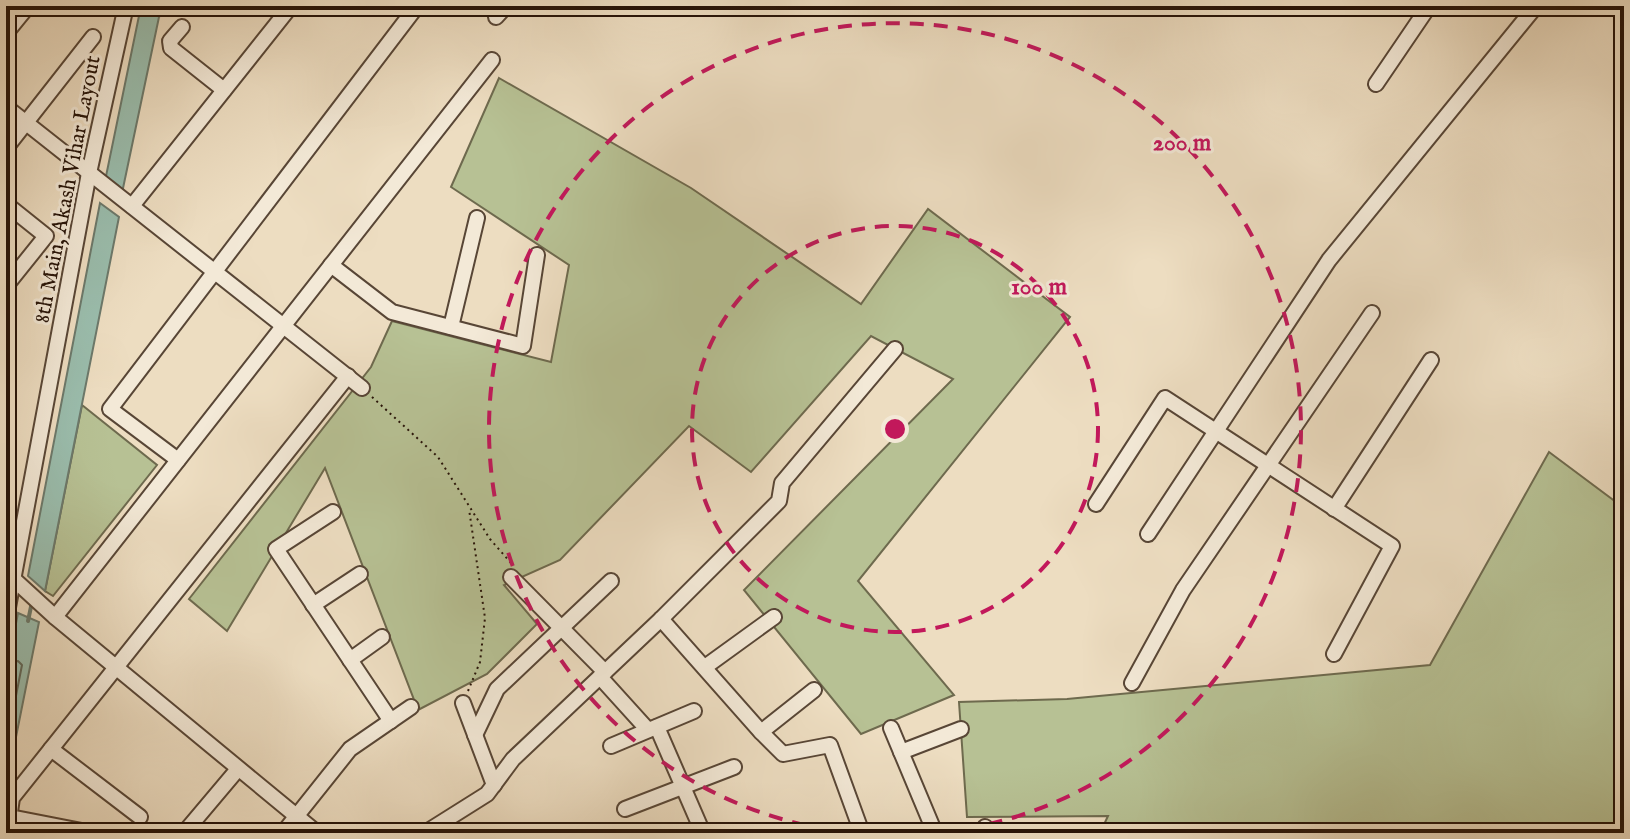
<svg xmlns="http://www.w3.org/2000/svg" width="1630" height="839" viewBox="0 0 1630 839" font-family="'IM FELL English',serif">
<rect width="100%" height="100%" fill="#edddc1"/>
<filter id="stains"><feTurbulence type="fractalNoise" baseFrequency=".0025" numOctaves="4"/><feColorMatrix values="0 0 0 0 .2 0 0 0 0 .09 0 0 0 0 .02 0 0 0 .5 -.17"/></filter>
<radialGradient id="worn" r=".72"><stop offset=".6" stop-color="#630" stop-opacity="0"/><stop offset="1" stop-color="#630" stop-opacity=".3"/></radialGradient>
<g fill="#b7c194" stroke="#6e6a4e" stroke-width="2">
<polygon points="499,78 691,188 861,304 928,209 1070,317 858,581 954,695 861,734 744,590 953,379 871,336 751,472 689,426 560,560 504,585 537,624 487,674 418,710 325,468 227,631 189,599 371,367 392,321 551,362 569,265 451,187"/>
<polygon points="82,405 157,465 53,596 45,591"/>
<polygon points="1549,452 1624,508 1624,833 1100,833 1108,816 967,817 959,702 1067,699 1430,665"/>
</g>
<g fill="#9abdad" stroke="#6c796b" stroke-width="2">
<polygon points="144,6 169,6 159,17 122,193 105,181 140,11"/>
<polygon points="100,203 119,217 45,591 28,576"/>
<polygon points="18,613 39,622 6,787 6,676"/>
</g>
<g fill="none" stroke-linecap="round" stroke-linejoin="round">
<polyline stroke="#60685a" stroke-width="2" points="6,665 18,661 22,665 6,747"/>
<polyline stroke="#6c796b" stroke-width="4" points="28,621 32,602"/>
<g stroke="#584636" stroke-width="18">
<g id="street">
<polyline points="496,17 506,6"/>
<polyline points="182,27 170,41 171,48 224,90"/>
<polyline points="6,33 28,6"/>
<polyline points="1376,84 1429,6"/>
<polyline points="6,107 362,388"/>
<polyline points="6,148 93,37"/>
<polyline points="6,204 46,236 6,286"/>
<polyline points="132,206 291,6"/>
<polyline points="331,265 392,312 523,346 537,255"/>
<polyline points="451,327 477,218"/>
<polyline points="178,460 110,409 417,6"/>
<polyline points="1096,504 1165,398 1392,546 1334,654"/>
<polyline points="1334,509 1431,360"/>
<polyline points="333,512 276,549 391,721"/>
<polyline points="1148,534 1329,260 1536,6"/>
<polyline points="8,574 55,617 317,833"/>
<polyline points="511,577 605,672"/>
<polyline points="313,605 360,574"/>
<polyline points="55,617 492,60"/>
<polyline points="6,618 89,173 126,6"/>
<polyline points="661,619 761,732 814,690"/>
<polyline points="350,660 382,637"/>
<polyline points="705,667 774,617"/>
<polyline points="600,677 648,730"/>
<polyline points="1132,683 1183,590 1372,313"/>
<polyline points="463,703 494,785"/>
<polyline points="657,727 703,833"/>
<polyline points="891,728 935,833"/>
<polyline points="761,732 783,754 830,745 862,833"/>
<polyline points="475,735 497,689 611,581"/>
<polyline points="611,746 694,711"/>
<polyline points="51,749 140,817"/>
<polyline points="901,752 961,729"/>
<polyline points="625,809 734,767"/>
<polyline points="10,817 92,833"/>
<polyline points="7,833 12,798 348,376"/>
<polyline points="184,833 238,769"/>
<polyline points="283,833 350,749 411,707"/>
<polyline points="425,833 487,794 513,759 661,619 779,501 782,483 895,349"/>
<polyline points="983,833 985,827"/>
</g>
</g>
<g stroke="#261308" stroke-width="2" stroke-dasharray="2 4" stroke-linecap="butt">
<polyline points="372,397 438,457 490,539 511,563"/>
<polyline points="468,691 480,662 485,618 469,509"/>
</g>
<use href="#street" stroke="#f3e9d7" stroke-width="14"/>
</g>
<g fill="none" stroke="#c2185b" stroke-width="4" stroke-dasharray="14 10">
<circle cx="895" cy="429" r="203"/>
<path d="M853 833A406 406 0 1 1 937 833"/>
</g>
<g text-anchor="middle" stroke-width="6" stroke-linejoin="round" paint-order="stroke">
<g font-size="22" fill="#261308" stroke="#f3e9d7">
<text transform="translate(66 189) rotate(-79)" y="8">8th Main, Akash Vihar Layout</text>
</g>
</g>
<circle cx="895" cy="429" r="12" fill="#c2185b" stroke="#f3e9d7" stroke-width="4"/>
<g font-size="24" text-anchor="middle" font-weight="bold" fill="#c2185b" stroke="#f3e9d7" stroke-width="6" stroke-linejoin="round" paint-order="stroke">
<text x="1182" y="150">200 m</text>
<text x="1039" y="294">100 m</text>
</g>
<rect width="1630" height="839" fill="none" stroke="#edddc1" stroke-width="32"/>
<rect x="8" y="8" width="1614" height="823" fill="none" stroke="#261308" stroke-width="4"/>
<rect x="16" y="16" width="1598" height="807" fill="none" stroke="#261308" stroke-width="2"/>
<rect width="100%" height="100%" filter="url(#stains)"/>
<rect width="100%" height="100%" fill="url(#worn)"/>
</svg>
